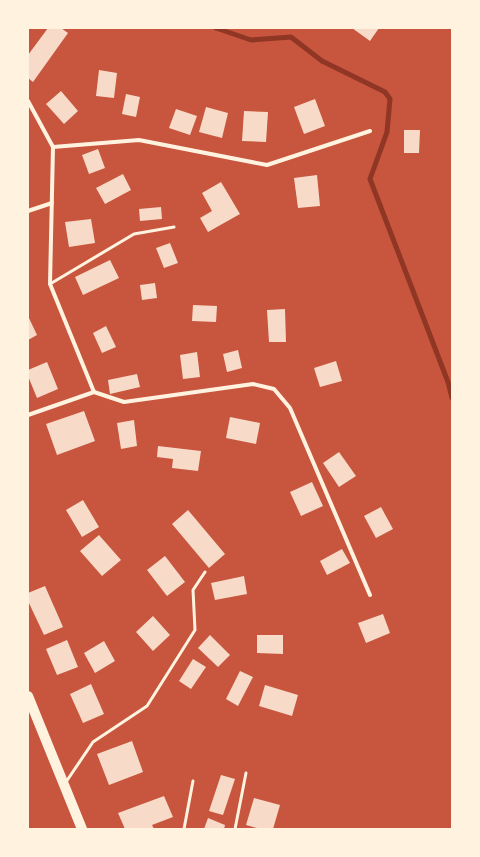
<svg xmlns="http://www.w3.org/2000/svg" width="480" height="857" viewBox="0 0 480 857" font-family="'PT Sans',sans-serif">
<rect width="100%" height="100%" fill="#c8553d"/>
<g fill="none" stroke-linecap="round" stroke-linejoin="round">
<polyline stroke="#8f3625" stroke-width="5" points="216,28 251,40 291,37 322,61 385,92 390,99 387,132 370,179 448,382 452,398"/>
</g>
<g fill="#f7dbc8">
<polygon points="48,28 61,28 68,33 33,82 28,78 28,55"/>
<polygon points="352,28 379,28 370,41"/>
<polygon points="99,70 117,73 114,98 96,96"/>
<polygon points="61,91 78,111 64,124 46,104"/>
<polygon points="126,94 140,97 136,117 122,114"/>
<polygon points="315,99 325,126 304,134 294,107"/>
<polygon points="206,107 228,113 222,138 199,132"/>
<polygon points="176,109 197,116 190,135 169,128"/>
<polygon points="244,111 268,112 266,142 242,141"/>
<polygon points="404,130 420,130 419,153 404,153"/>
<polygon points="98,149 105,168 89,174 82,155"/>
<polygon points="123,174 131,190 105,204 96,188"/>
<polygon points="317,175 320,206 298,208 294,178"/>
<polygon points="221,182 240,214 208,232 200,218 212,211 202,193"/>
<polygon points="161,207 162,219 140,221 139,209"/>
<polygon points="91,219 95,243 69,247 65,222"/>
<polygon points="170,243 178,263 164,268 156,248"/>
<polygon points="110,260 119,278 83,295 75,277"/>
<polygon points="155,283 157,298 142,300 140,285"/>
<polygon points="193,305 217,306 216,322 192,321"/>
<polygon points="285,309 286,342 269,342 267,310"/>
<polygon points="28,316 37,335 28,340"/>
<polygon points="106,326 116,347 102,353 93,333"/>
<polygon points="238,350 242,368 227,372 223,354"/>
<polygon points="197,352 200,377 183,379 180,355"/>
<polygon points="336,361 342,381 320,387 314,368"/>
<polygon points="47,362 58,389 37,398 28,376 28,370"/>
<polygon points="137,374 140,387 110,394 108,380"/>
<polygon points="84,411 95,441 57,455 46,424"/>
<polygon points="230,417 260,423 256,444 226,438"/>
<polygon points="134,420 137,446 121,449 117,423"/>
<polygon points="158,446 201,451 198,471 172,468 173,459 157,457"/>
<polygon points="339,452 356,476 339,487 323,463"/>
<polygon points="312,482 323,506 301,516 290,492"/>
<polygon points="83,500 99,527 82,537 66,510"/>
<polygon points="381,507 393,529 376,538 364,516"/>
<polygon points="188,510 225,554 209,568 172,524"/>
<polygon points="99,535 121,560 102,576 80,551"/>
<polygon points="342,549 350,563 327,575 320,561"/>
<polygon points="165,556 185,582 167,596 147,570"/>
<polygon points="244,576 247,594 215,600 211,583"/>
<polygon points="45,586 63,627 44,635 28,601 28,593"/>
<polygon points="383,614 390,633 366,643 358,623"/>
<polygon points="153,616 170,635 153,651 136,632"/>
<polygon points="210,635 230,655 218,667 198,648"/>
<polygon points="257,635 283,635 283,654 257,653"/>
<polygon points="67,640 78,667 57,675 46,649"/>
<polygon points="104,641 115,661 95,673 84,653"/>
<polygon points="193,659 206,667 191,689 179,681"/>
<polygon points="240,671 253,677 238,706 226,699"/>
<polygon points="91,684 104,714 83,723 70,694"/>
<polygon points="265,685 298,695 292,716 259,706"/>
<polygon points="132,741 143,772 109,785 97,754"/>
<polygon points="221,775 235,779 223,815 209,811"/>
<polygon points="164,796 173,817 152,825 154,829 125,829 118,813"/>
<polygon points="254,798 280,805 273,829 261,829 246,825"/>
<polygon points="208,818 225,825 224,829 204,829"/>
</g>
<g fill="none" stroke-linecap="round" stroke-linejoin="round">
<g stroke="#fff3e0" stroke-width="3">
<polyline points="50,284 134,234 174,227"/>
<polyline points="66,782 93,742 147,706 195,630 193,590 205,572"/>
<polyline points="184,829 193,781"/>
<polyline points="235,829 246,773"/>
</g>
<g stroke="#fff3e0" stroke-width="4">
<polyline points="28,101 53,147 50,284 94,392"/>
<polyline points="53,147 139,140 267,165 370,131"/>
<polyline points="28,211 52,203"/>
<polyline points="28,415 94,392 124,402 253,384 274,389 290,408 370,595"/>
</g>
<polyline stroke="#fff3e0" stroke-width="10" points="28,696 82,829"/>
</g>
<rect width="480" height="857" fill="none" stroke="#fff3e0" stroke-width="58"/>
</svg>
